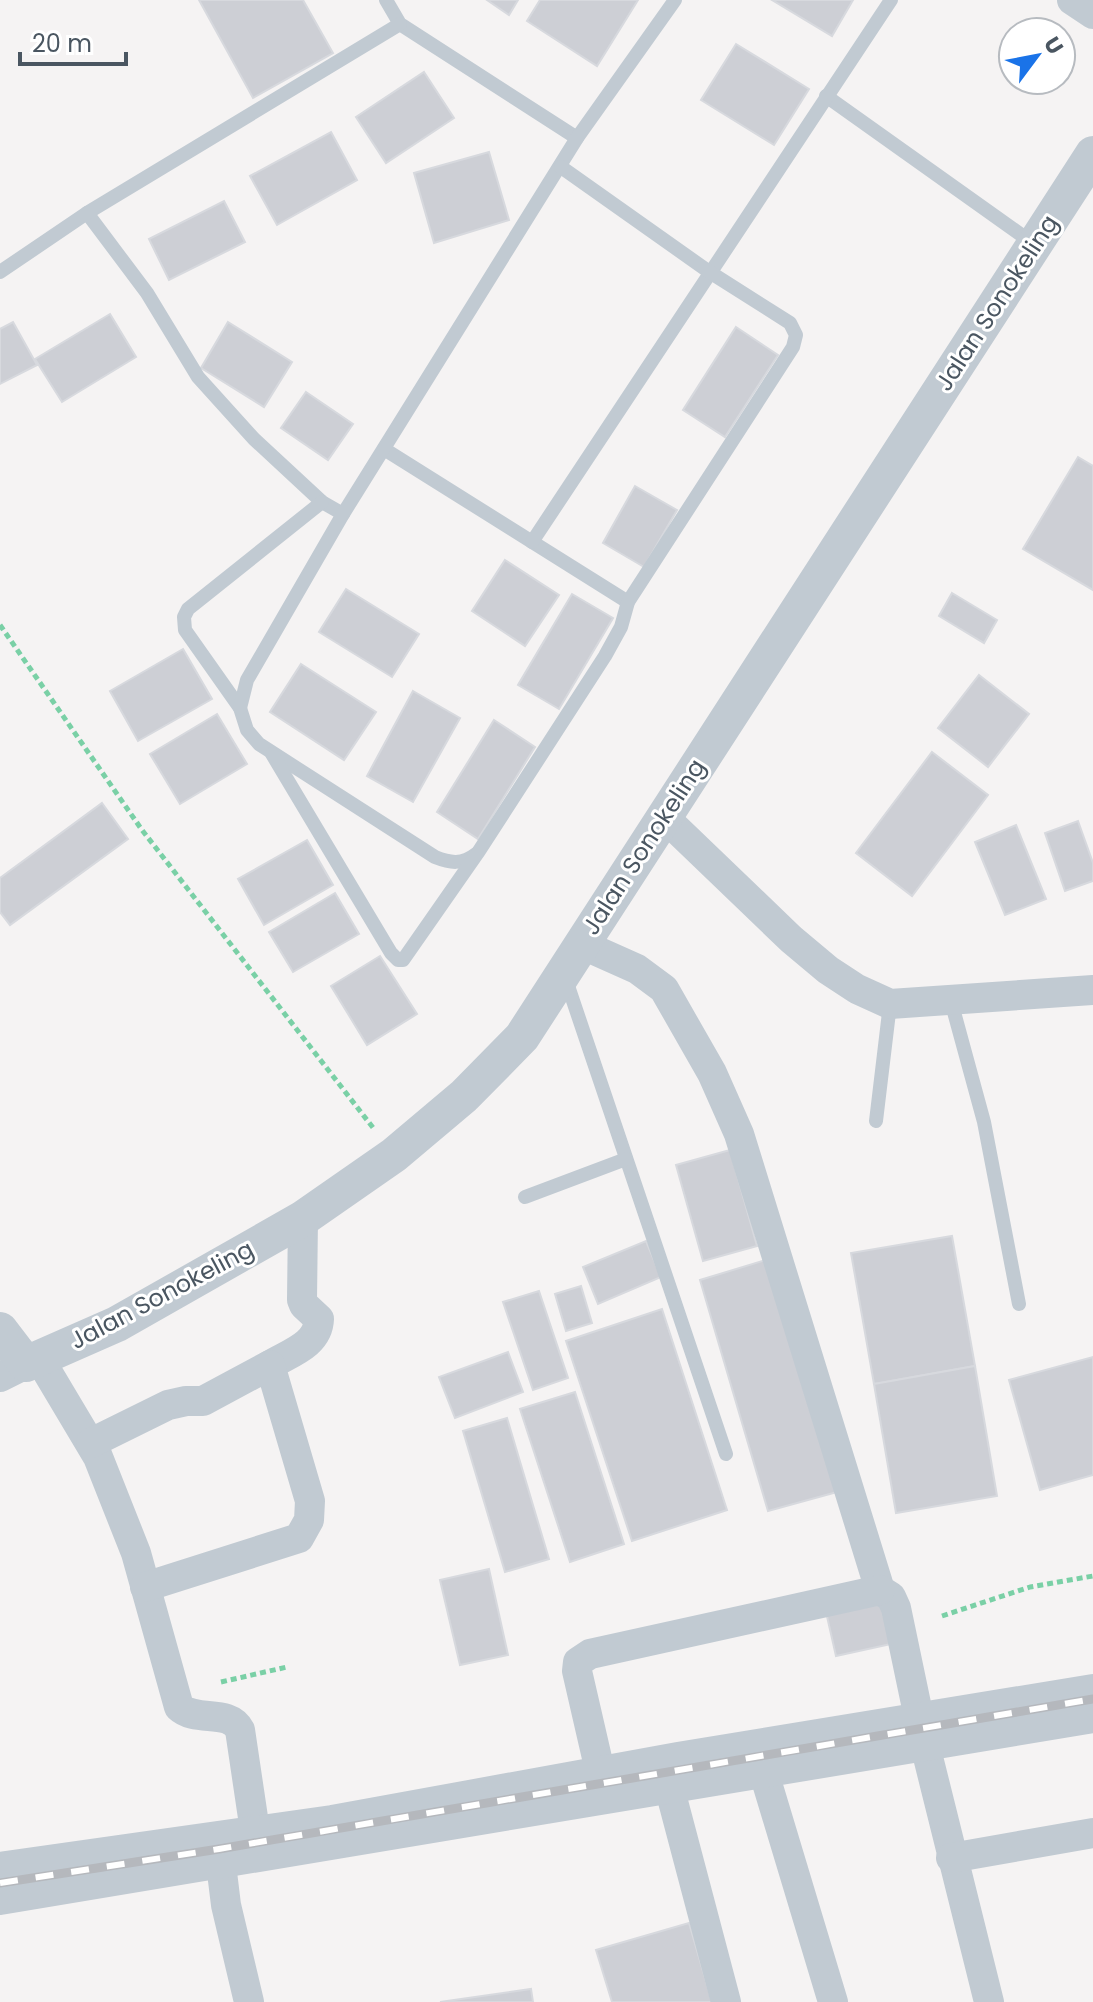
<svg xmlns="http://www.w3.org/2000/svg" width="1093" height="2002" viewBox="0 0 1093 2002" font-family="Poppins,sans-serif">
<rect width="100%" height="100%" fill="#f5f3f3"/>
<g fill="#cdcfd5" stroke="#d7d9de" stroke-width="2">
<polygon points="199,0 303,0 333,53 253,98"/>
<polygon points="487,0 518,0 509,15"/>
<polygon points="540,0 638,0 597,66 527,21"/>
<polygon points="772,0 853,0 832,36"/>
<polygon points="736,44 809,89 774,145 701,100"/>
<polygon points="424,72 454,118 386,163 356,117"/>
<polygon points="331,132 357,180 277,225 250,176"/>
<polygon points="489,152 509,220 434,243 414,173"/>
<polygon points="224,201 245,242 169,280 149,239"/>
<polygon points="110,314 136,357 62,402 35,359"/>
<polygon points="13,322 37,365 0,384 0,329"/>
<polygon points="228,322 292,362 264,407 201,368"/>
<polygon points="736,327 778,355 725,437 683,410"/>
<polygon points="306,392 353,424 328,460 281,428"/>
<polygon points="1078,457 1093,466 1093,590 1023,549"/>
<polygon points="635,486 677,510 644,567 603,543"/>
<polygon points="505,560 559,595 525,646 472,611"/>
<polygon points="346,589 419,634 392,677 319,632"/>
<polygon points="952,593 997,620 984,643 939,616"/>
<polygon points="572,594 613,618 559,709 518,685"/>
<polygon points="183,649 212,699 138,741 110,691"/>
<polygon points="301,664 376,712 344,760 270,712"/>
<polygon points="979,675 1029,714 988,767 938,728"/>
<polygon points="413,691 460,718 413,802 367,776"/>
<polygon points="217,714 247,764 180,804 150,754"/>
<polygon points="494,720 535,747 478,839 437,812"/>
<polygon points="932,752 988,795 912,896 856,853"/>
<polygon points="102,803 128,839 10,925 0,912 0,878"/>
<polygon points="1078,821 1093,863 1093,881 1065,891 1045,833"/>
<polygon points="1016,825 1046,899 1005,915 975,842"/>
<polygon points="307,840 333,885 264,925 238,879"/>
<polygon points="335,893 359,934 293,972 269,932"/>
<polygon points="380,956 417,1014 367,1045 331,986"/>
<polygon points="730,1150 757,1246 703,1261 676,1165"/>
<polygon points="952,1236 975,1366 874,1384 851,1253"/>
<polygon points="646,1241 661,1277 598,1304 583,1267"/>
<polygon points="769,1259 837,1492 768,1511 700,1280"/>
<polygon points="581,1286 592,1323 566,1331 555,1294"/>
<polygon points="539,1291 568,1378 533,1390 503,1302"/>
<polygon points="662,1309 727,1510 632,1541 566,1341"/>
<polygon points="508,1352 523,1392 455,1418 439,1377"/>
<polygon points="1093,1357 1093,1475 1040,1490 1009,1380"/>
<polygon points="975,1366 997,1496 896,1513 874,1384"/>
<polygon points="575,1392 624,1544 570,1562 520,1409"/>
<polygon points="507,1418 549,1559 505,1572 463,1431"/>
<polygon points="489,1569 508,1655 460,1665 440,1580"/>
<polygon points="882,1599 891,1644 836,1656 826,1612"/>
<polygon points="689,1923 712,2002 612,2002 596,1950"/>
<polygon points="531,1989 533,2002 440,2002"/>
</g>
<g fill="none" stroke-linecap="round" stroke-linejoin="round">
<g stroke="#7ad0a6" stroke-width="5" stroke-dasharray="6 4" stroke-linecap="butt">
<polyline points="0,625 142,830 374,1129"/>
<polyline points="942,1616 1030,1587 1093,1576"/>
<polyline points="221,1682 287,1667"/>
</g>
<g stroke="#c1cad2" stroke-width="14">
<polyline points="386,0 400,24 577,138"/>
<polyline points="826,96 1034,244"/>
<polyline points="87,213 147,293 198,377 254,439 322,502 343,514"/>
<polyline points="0,272 87,213 400,24"/>
<polyline points="384,449 628,602"/>
<path d="M322,502l-134,107 -4,8 1,13 55,78 7,22 12,14 176,113c15,6 27,8 41,-3"/>
<polyline points="532,542 891,0"/>
<polyline points="240,708 247,680 343,514 577,138 675,0"/>
<polyline points="272,754 391,953 398,960 403,960 479,851 605,656 621,627 628,602 793,347 796,335 790,323 708,271 561,167"/>
<polyline points="565,977 726,1454"/>
<polyline points="951,1001 984,1122 1019,1304"/>
<polyline points="876,1121 890,1004"/>
<polyline points="525,1197 626,1159"/>
</g>
<g stroke="#c1cad2" stroke-width="30">
<polyline points="1072,0 1093,14"/>
<polyline points="663,816 791,939 828,970 857,989 890,1004 1093,990"/>
<polyline points="581,944 637,969 664,989 712,1073 739,1134 880,1590 891,1597 896,1608 919,1718"/>
<path d="M39,1358l59,99 38,96 43,154c17,16 50,1 61,23l15,101"/>
<path d="M270,1365c20,-12 48,-20 49,-46l-15,-14 -2,-5 1,-82"/>
<polyline points="0,1377 26,1364"/>
<polyline points="91,1443 168,1405 186,1401 203,1401 270,1365 310,1501 309,1520 299,1538 145,1587"/>
<polyline points="925,1745 989,2002"/>
<polyline points="600,1771 577,1671 578,1662 590,1654 880,1590"/>
<polyline points="764,1773 833,2002"/>
<polyline points="670,1790 726,2002"/>
<polyline points="951,1858 1093,1833"/>
<polyline points="221,1864 226,1905 249,2002"/>
<polyline points="0,1867 332,1820 678,1757 1093,1689"/>
<polyline points="0,1900 1093,1718"/>
</g>
<polyline stroke="#c1cad2" stroke-width="36" points="0,1330 26,1364 117,1324 302,1219 394,1155 464,1096 522,1037 1093,154"/>
<g stroke="#b5b8bd" stroke-width="9">
<polyline id="rail" points="0,1883 219,1849 1093,1699"/>
</g>
<use href="#rail" stroke="#fff" stroke-width="6" stroke-dasharray="18" stroke-linecap="butt"/>
</g>
<g text-anchor="middle" stroke-width="6" stroke-linejoin="round" paint-order="stroke">
<g font-size="24" fill="#4a5661" stroke="#fff">
<text transform="translate(997 303) rotate(-57)" y="8">Jalan Sonokeling</text>
<text transform="translate(644 847) rotate(-57)" y="8">Jalan Sonokeling</text>
<text transform="translate(162 1295) rotate(-28)" y="8">Jalan Sonokeling</text>
</g>
</g>
<g transform="translate(1037 56) rotate(58)"><circle r="38" fill="#ffffff" stroke="#b7bbc0" stroke-width="2"/>
<path d="M0-6L14 30L0 20L-14 30Z" fill="#1a73e8"/>
<text y="-12" font-size="22" font-weight="bold" text-anchor="middle" fill="#4a5661">U</text>
</g>
<path d="M20 52v12h106v-12" fill="none" stroke="#4a5661" stroke-width="4"/>
<text x="32" y="52" font-size="24" fill="#4a5661" stroke="#ffffff" stroke-width="6" paint-order="stroke">20 m</text>
</svg>
